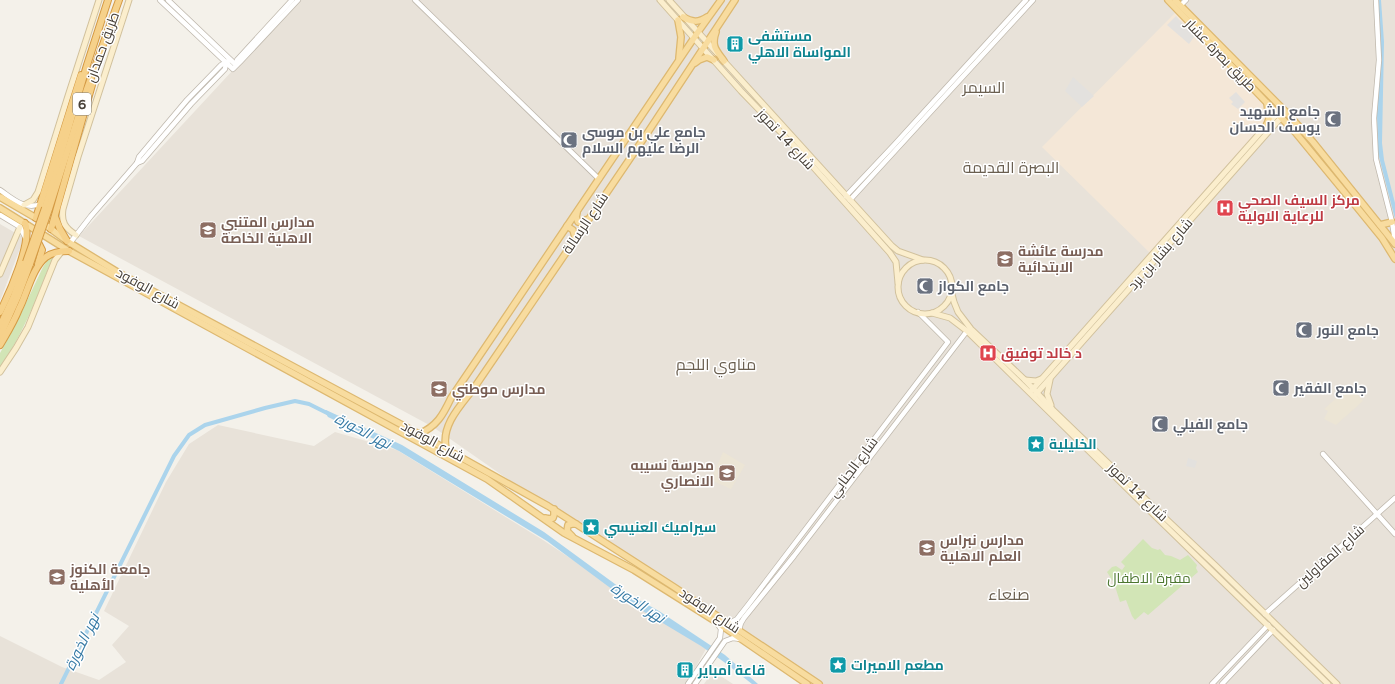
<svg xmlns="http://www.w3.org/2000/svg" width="1395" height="684" viewBox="0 0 1395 684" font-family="'Varela Round',Cairo,sans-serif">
<rect width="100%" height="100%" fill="#f4f1ea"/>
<g fill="#e8e2d9">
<polygon points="298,0 1395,0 1395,684 814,684 545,505 433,427 79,236"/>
<polygon points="0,224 24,238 0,301"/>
<polygon points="218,425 314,446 335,432 397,450 543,540 706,649 686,684 0,684 0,636 62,667 99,680 126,662 112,645 129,626 104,611 166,482 189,444"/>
<polygon points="713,671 733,684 704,684"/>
</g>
<polygon fill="#f4e7d7" points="1176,12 1276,114 1150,253 1042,147"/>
<g fill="#ece5d5">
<polygon points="1350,386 1363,401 1336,425 1324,419 1328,411 1324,409"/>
<polygon points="723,452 745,465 731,489 711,480"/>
</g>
<g fill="#d2e5b6">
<path d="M56,253c-9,15 -13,31 -20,46 -10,25 -22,47 -36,70v-16l15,-27 28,-59 6,-9z"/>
<polygon points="1143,539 1152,548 1158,550 1160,549 1165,555 1171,556 1180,560 1188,555 1197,565 1196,568 1198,572 1148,615 1144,612 1135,620 1132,616 1126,600 1120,602 1114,583 1107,572 1112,567 1116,566 1122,570 1125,566 1121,562"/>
</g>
<g fill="#e3e1de">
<polygon points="1176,16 1194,37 1189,44 1167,25"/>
<polygon points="1073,77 1094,96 1082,107 1065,91"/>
<polygon points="1236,92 1245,102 1238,109 1231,104 1233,102 1229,98"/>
<polygon points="1188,458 1197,461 1195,468 1186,466"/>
</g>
<g fill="#abd4ec">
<polygon points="1378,0 1381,0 1384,42 1382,143 1384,160 1395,203 1395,219 1378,153 1377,115 1381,43"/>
<polygon points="326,410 402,445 544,532 630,595 659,611 725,655 758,684 752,684 724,662 701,646 636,607 547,541 399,451 328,417 324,411"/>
</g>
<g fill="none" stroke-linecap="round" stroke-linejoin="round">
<polyline stroke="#abd4ec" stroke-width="4" points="61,684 174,456 189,435 205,425 265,408 295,401 309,404 327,413"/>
<g stroke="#bfb8ad" stroke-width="6">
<g id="tertiary">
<polyline points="160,0 233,69 240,62 298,0"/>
<polyline points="168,0 236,65"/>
<polyline points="415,0 599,179"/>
<polyline points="1376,0 1379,60 1374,118 1376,159 1392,222 1395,241"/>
<polyline points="1181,5 1186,0"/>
<polyline points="236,65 237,60 292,0"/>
<polyline points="137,163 139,157 187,100 221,65 230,60"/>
<path d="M0,190c13,9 24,20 41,14"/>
<polyline points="846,196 894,145 1026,0"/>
<polyline points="850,200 1033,0"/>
<polyline points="0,215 20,227 25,237"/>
<polyline points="70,243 91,216 137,163 142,161 191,104 225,69 226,63"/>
<polyline points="1323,454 1395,534"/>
<polyline points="1265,614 1395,498"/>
<polyline points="730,623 737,619 748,605 948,342 918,312"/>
<polyline points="739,630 741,623 744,618 794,556 967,331"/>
<polyline points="688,684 720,638 721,629 717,623"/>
<polyline points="695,684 725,641 733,638 740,639"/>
<polyline points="1212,684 1268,625"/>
<polyline points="1222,684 1273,630"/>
</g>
</g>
<g stroke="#d1c19d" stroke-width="7">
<g id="secondary">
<polyline points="660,0 741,91 799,151 890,253 896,262 898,283"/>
<polyline points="669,0 717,53"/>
<polyline points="722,59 892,246 898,251 923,260"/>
<polyline points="24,205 33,200 38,192 67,99 99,0"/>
<path d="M76,235c-11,-7 -15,-13 -13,-26l15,-52 51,-157"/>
<circle cx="925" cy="287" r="27"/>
<polyline points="0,274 20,227"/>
<polyline points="951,290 954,302 958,312 971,329 1025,380 1053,410 1163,516 1216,566 1337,684"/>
<polyline points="932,313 950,318 967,331 1149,510 1328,684"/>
<polyline points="0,372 16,348 28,327 55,260 62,251"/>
<polyline points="1025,380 1036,381 1041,379"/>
<polyline points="1050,380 1047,394 1051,405"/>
<polyline points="1032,390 1282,108"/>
<polyline points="1036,394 1286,112"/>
</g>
</g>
<g stroke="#ddb870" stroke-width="8">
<g id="primary">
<polyline points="1168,0 1295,132 1360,211 1382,238 1395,259"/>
<polyline points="1175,0 1286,112 1313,142 1395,244"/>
<path d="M683,17c9,5 15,6 24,0"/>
<polyline points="678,20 681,37 679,58"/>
<path d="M716,32c-5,14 0,18 8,29"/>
<polyline points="695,63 699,60 707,57 714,60"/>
<polyline points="1266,126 1269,119 1267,103"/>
<polyline points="0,197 36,218 70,243 119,273 419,434 548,506 674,587 819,684"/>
<polyline points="0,208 69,251 487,479 564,533 634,570 715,621 807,684"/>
<polyline points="577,213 576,217 578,222 583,223 586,220"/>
<polyline points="1380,225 1392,222"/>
<polyline points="567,226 573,230 575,237"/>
<path d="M419,434c18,-8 24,-19 32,-36l247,-366 23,-32"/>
<path d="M446,448c-5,-23 15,-43 28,-60l172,-253 89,-135"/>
<polyline points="545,518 549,519 553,518 554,515 554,509"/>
<polyline points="572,536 567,531 568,525 572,524 576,524"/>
</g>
</g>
<g stroke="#d49a44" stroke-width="8">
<g id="trunk">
<polyline points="45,208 87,65 108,0"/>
<polyline points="49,209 87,89 119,0"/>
<polyline points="55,217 60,229 67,241"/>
<polyline points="36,218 81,75"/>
<polyline points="51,229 92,85"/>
<polyline points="34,241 39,244 42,250 38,264"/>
<path d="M0,312c9,-18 33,-71 25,-89"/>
<polyline points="0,326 14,296 26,262"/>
<polyline points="0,336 18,296 30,264"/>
<path d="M0,345c7,-12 14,-23 19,-36 8,-15 13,-41 27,-52 7,-5 15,-6 23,-6"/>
</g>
</g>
<use href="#tertiary" stroke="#fff" stroke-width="4.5"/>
<use href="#secondary" stroke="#fbeecd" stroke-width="5"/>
<use href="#primary" stroke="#f8dc9f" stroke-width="5.5"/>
<use href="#trunk" stroke="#f6d18a" stroke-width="6"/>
<g stroke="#d49a44" stroke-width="8" stroke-linecap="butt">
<g id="trunk-bridge">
<polyline points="26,262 45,208"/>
<polyline points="30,264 49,209"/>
</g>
</g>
<use href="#trunk-bridge" stroke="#f6d18a" stroke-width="6"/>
</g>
<defs>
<g id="building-square" transform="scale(0.9)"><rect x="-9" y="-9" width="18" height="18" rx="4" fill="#0f9aa8" stroke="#fff"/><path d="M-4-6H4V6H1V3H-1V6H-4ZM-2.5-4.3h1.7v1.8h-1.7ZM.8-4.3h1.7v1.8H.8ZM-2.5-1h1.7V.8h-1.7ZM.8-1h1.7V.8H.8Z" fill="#fff"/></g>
<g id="mosque-square" transform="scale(0.9)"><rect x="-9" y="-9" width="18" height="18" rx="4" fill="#6b7280" stroke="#fff"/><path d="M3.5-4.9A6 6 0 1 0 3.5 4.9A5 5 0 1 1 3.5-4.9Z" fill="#fff"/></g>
<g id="hospital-square" transform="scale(0.9)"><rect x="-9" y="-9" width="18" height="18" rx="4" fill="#e0444e" stroke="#fff"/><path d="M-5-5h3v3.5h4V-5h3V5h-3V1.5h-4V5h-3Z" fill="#fff"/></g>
<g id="school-square" transform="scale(0.9)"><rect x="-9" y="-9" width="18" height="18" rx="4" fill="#8d6e63" stroke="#fff"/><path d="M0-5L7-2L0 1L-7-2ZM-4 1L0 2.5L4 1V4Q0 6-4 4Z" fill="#fff"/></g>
<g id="sight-square" transform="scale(0.9)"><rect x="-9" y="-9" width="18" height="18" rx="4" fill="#0f9aa8" stroke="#fff"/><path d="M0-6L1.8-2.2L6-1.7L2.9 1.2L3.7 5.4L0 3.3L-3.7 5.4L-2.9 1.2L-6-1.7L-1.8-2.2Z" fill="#fff"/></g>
<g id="university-square" transform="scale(0.9)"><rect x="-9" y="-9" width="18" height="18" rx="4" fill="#8d6e63" stroke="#fff"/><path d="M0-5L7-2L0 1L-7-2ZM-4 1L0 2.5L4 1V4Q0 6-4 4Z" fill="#fff"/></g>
</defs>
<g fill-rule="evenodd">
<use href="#building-square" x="735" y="44"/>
<use href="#mosque-square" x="1333" y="119"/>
<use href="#mosque-square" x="569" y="140"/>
<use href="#hospital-square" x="1225" y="208"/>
<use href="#school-square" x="208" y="230"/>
<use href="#school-square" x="1005" y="259"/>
<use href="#mosque-square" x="925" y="286"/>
<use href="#mosque-square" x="1304" y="330"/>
<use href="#hospital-square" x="988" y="353"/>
<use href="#mosque-square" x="1281" y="388"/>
<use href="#school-square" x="439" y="389"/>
<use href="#mosque-square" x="1160" y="424"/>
<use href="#sight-square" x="1036" y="444"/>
<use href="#school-square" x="727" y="473"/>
<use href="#sight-square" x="591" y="527"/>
<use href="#school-square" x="927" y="548"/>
<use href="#university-square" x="57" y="577"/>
<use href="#sight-square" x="838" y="665"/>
<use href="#building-square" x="685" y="670"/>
</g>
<g text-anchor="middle" stroke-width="3" stroke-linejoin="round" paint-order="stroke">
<rect fill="#fff" stroke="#7f7a74" stroke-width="1" x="73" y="93" width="18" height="22" rx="3"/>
<g font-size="13" font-weight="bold" fill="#484139">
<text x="82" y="109">6</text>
</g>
<g font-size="14" font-weight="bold" fill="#0d838f" stroke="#fff" text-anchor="start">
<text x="748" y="41">مستشفى<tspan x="748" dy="16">المواساة اﻻهلي</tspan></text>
<text x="1049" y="449">الخليلية</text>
<text x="604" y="532">سيراميك العنيسي</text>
<text x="851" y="670">مطعم الاميرات</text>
<text x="698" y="675">قاعة أمباير</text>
</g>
<g font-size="14" fill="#484139" stroke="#fff">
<text transform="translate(102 47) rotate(-70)" y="5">طريق حمدان</text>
<text transform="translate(1221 55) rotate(46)" y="5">طريق بصرة عشار</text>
<text transform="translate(786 139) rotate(47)" y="5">شارع 14 تموز</text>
<text transform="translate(585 223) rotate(-56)" y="5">شارع الرسالة</text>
<text transform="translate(1160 254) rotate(-49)" y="5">شارع بشار بن برد</text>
<text transform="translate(148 288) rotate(29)" y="5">شارع الوفود</text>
<text transform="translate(433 441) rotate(29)" y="5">شارع الوفود</text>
<text transform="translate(853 467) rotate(-53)" y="5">شارع الجنابي</text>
<text transform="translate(1138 492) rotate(44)" y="5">شارع 14 تموز</text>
<text transform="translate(1330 556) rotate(-42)" y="5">شارع المقاولين</text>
<text transform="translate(710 610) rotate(34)" y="5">شارع الوفود</text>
</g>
<g font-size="14" font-weight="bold" fill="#5b616d" stroke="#fff" text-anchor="start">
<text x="1320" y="116" text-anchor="end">جامع الشهيد<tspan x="1320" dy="16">يوسف الحسان</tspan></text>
<text x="582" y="137">جامع علي بن موسى<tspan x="582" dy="16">الرضا عليهم السلام</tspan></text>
<text x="938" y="291">جامع الكواز</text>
<text x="1317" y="335">جامع النور</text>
<text x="1294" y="393">جامع الفقير</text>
<text x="1173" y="429">جامع الفيلي</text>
</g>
<g font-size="14" font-weight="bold" fill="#be3a42" stroke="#fff" text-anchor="start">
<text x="1238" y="205">مركز السيف الصحي<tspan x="1238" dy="16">للرعاية الاولية</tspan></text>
<text x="1001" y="358">د خالد توفيق</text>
</g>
<g font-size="14" font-weight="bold" fill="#785e54" stroke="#fff" text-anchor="start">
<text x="221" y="227">مدارس المتنبي<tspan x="221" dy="16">الاهلية الخاصة</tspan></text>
<text x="1018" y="256">مدرسة عائشة<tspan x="1018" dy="16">الابتدائية</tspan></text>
<text x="452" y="394">مدارس موطني</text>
<text x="714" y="470" text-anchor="end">مدرسة نسيبه<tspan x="714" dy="16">الانصاري</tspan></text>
<text x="940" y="545">مدارس نبراس<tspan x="940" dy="16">العلم الاهلية</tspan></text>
<text x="70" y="574">جامعة الكنوز<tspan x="70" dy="16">الأهلية</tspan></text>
</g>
<g font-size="14" fill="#4c762f" stroke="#fff">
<text x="1149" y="583">مقبرة الاطفال</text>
</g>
<g font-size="15" font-style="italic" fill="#367aa5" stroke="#fff">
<text transform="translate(363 431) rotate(27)" y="5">نهر الخورة</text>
<text transform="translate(638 603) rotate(33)" y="5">نهر الخورة</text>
<text transform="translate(82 642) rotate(-64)" y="5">نهر الخورة</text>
</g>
<g font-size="16" fill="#6a5f50" stroke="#fff">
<text x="984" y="93">السيمر</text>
<text x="1011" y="173">البصرة القديمة</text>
<text x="716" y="370">مناوي اللجم</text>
<text x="1009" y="600">صنعاء</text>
</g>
</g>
</svg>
